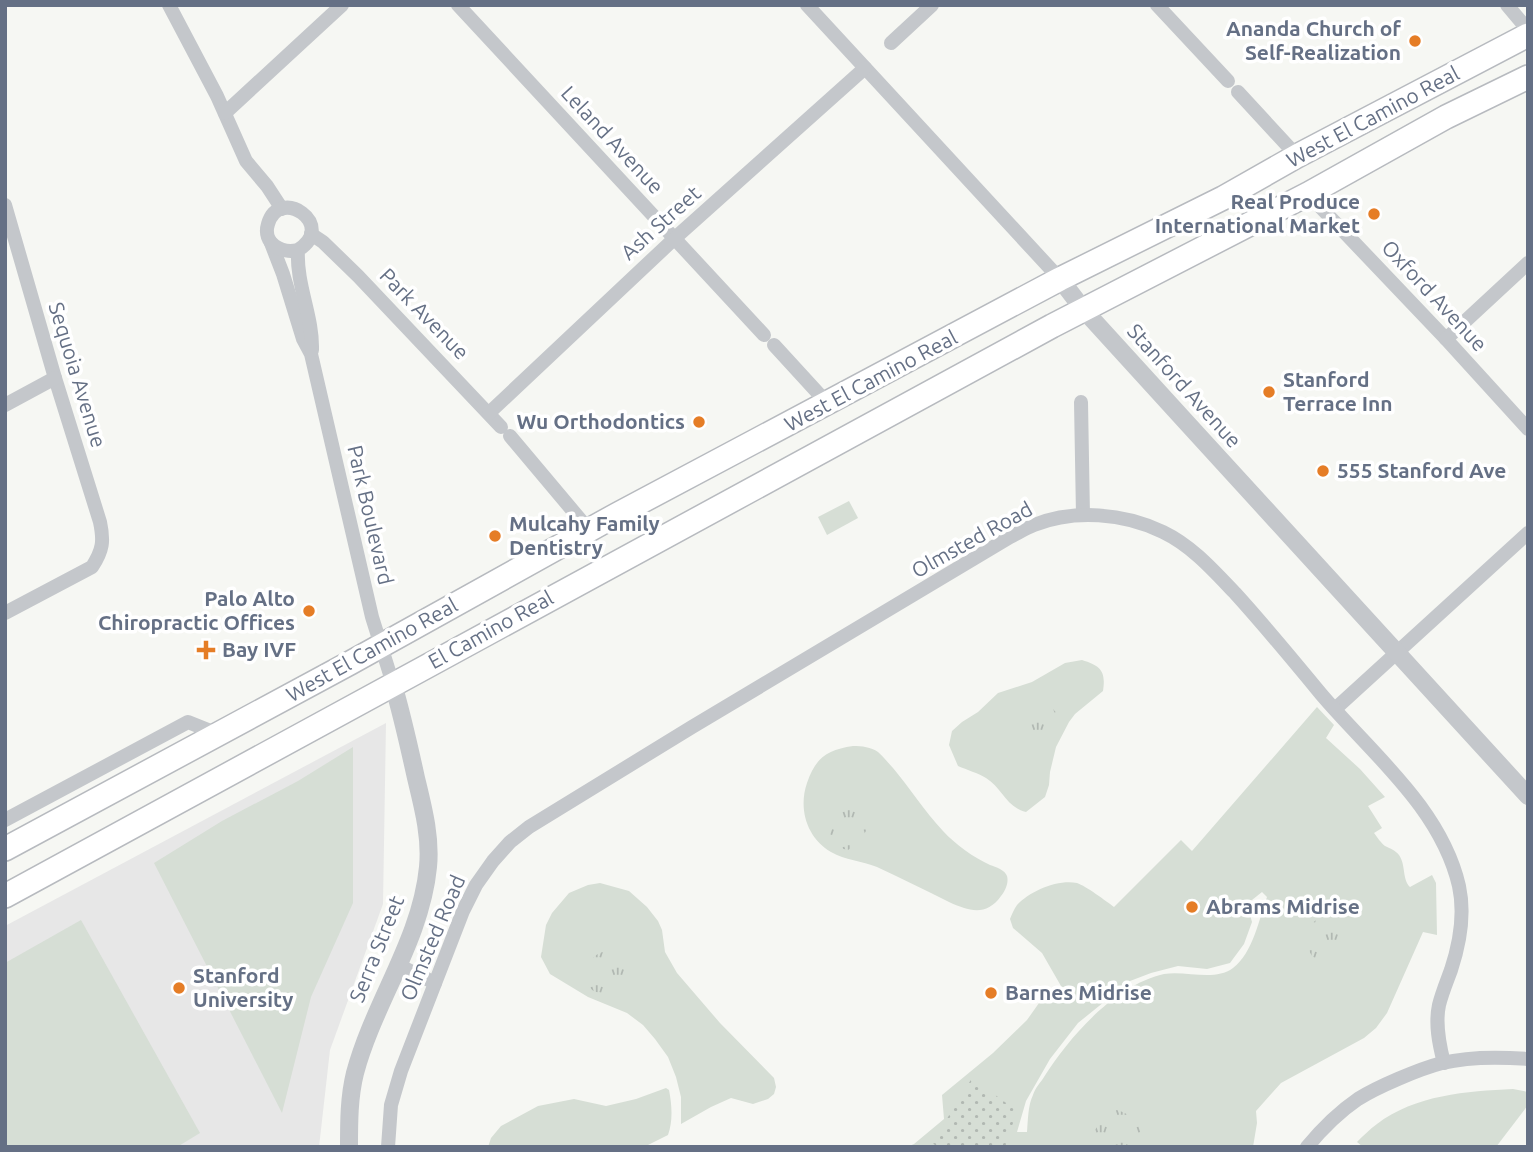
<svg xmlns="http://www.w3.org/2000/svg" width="1533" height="1152" viewBox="0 0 1533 1152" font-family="Ubuntu,sans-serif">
<defs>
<pattern id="park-tufts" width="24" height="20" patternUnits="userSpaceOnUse" patternTransform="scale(1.75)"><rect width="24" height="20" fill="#d6ded5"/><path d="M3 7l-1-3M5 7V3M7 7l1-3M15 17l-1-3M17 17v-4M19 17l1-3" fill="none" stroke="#b1b8b2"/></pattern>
<pattern id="garden-dots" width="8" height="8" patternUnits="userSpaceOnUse" patternTransform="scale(1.75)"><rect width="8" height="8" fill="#d6ded5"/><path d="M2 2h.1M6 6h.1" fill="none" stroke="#b1b8b2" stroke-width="1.8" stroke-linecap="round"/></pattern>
</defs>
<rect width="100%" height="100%" fill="#f6f7f3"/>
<polygon fill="#e7e7e7" points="386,723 383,904 330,1050 319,1147 5,1147 5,926"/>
<g fill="#d6ded5" fill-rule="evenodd">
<polygon points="849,501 858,518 827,535 818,517"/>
<path d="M1082,660c19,6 24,11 21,31l-28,23 -6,8 -13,25 -6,25 -1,13 -4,12 -19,15c-20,-5 -24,-24 -40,-34 -8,-5 -19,-8 -28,-12l-9,-21 3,-14 10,-9 16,-10 20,-19 34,-11 33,-19z"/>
<path d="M1317,707l17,18 -8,13 34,31 25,28 -17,9 14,22 -8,5c3,4 7,10 11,13 6,3 10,4 14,9 7,10 3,24 11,32l22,-12 4,8 1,52 -14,-3 -36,81 -11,15 -12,10 -83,45 -25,28 1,12 -4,24h-346l7,-3 30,-25 -2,-24 51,-42 34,-33 17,-24 17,-10 -19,-33 -29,-25 -3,-9c2,-5 4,-10 7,-14 13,-14 41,-26 60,-22 9,3 29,18 37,24l67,-67 11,11zM1262,892l5,5c-8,22 -14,56 -34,71 -19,14 -47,2 -69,6 -49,11 -94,62 -120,103 -3,5 -9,11 -11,18 -5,10 -5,25 -6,37h-10l9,-31 24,-42 28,-36 52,-42 21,-8 27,-7 29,3 23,-6 14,-19 8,-22 -5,-18z"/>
<path d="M853,746c9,0 18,1 25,6 6,5 10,11 15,16 17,20 31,43 50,63 13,14 30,26 47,34 6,2 15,5 17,11 2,7 -2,15 -6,20 -15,21 -32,15 -52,6 -24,-12 -48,-24 -72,-35 -15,-6 -32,-7 -46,-15 -24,-14 -33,-43 -24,-69 9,-26 20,-33 46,-37z"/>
<polygon points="353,747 353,903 311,997 282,1113 154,863 222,821 298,781"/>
<polygon points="600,883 629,891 647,907 658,921 662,930 665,952 677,973 720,1023 774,1078 776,1087 774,1094 768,1099 753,1104 731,1098 711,1107 681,1124 681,1097 676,1077 668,1057 655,1039 643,1025 627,1013 588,997 550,974 541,957 546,925 552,913 569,893 588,885"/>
<polygon points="81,920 200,1133 177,1147 5,1147 5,963"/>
<path d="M666,1088l3,2c3,15 4,31 -1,45l-22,11 -158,1 3,-9 10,-12 37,-20 36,-7 32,7 30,-7z"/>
<path d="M1513,1089l15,3v13l-32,42h-133l-6,-5c6,-6 13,-13 20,-18 38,-29 90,-33 136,-35z"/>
</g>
<g fill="url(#park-tufts)">
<path d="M1040,707l12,1 9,10 -3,18c-25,27 -58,-17 -18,-29z"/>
<path d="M847,805c34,6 22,31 1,45 -5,-1 -12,-3 -15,-7 -2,-3 -3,-8 -3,-11 -1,-14 4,-22 17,-27z"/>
<path d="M1325,917c5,1 12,2 16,5 11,8 9,27 0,35 -28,28 -52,-34 -16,-40z"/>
<path d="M612,949c3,2 7,3 9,6 18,16 -14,51 -31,33 -3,-2 -4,-6 -6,-9 4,-19 8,-25 28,-30z"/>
<path d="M1117,1110c19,6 32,20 16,37h-30l-8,-9v-8l10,-15z"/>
</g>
<polygon fill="url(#garden-dots)" points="972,1078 1017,1111 1005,1147 938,1147 932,1143"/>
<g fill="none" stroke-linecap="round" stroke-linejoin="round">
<g stroke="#b7babf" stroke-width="26">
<g id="primary">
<polyline points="5,849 350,663 618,514 1060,279 1223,198 1297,156 1528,35"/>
<polyline points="5,896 1052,326 1308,194 1446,117 1528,77"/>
</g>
</g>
<g stroke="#c4c7cb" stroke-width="14">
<polyline points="169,5 217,96 246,161 267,186 282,209"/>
<polyline points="458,5 764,335"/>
<polyline points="807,5 1060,279"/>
<polyline points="1157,5 1228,81"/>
<polyline points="1507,5 1528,30"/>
<polyline points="891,43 932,5"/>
<polyline points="1238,92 1297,156"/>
<polyline points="225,113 342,5"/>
<polyline points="1308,194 1446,339 1528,429"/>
<path d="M5,205l50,173 45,144c4,19 3,28 -8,45l-87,46"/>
<polyline points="311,234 323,242 358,276 501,427"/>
<polyline points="271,243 283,274 303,339 311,354 372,617 393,684"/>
<path d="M298,250c-16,4 -36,-6 -30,-26 11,-39 70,1 30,26 -2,35 15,66 14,100"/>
<polyline points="1446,339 1528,263"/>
<polyline points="774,345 828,404"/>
<polyline points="1081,402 1083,515"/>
<polyline points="5,405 55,378"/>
<polyline points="489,413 675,238 865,68"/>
<polyline points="510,436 589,530"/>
<polyline points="1335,709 1528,533"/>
<polyline points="5,820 188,722 218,734"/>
<polyline points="398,965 435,983"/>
<path d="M388,1147l3,-42 10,-34 62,-160 13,-26 17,-24 17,-19 19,-15 163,-100 318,-190c8,-4 16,-9 24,-12 40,-16 90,-12 129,7 29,14 50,38 72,61 30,33 58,67 86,101 50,59 120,114 138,192 6,28 1,57 -8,84 -4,11 -9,23 -12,35 -4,19 0,39 5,58"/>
<path d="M1307,1147c14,-17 32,-35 51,-48 19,-12 61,-30 84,-36 25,-6 60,-6 86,-4"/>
</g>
<g stroke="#c4c7cb" stroke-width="18">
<polyline points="1060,279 1083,309 1186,422 1528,796"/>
<path d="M349,1147c0,-25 0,-50 6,-74 19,-71 66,-133 73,-206 3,-30 -5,-60 -12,-89 -7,-32 -14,-63 -23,-94"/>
</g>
<use href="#primary" stroke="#fff" stroke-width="23"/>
</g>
<g fill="#e57d26" stroke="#fff" stroke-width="2.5">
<circle cx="1415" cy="41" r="7"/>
<circle cx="1374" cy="214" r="7"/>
<circle cx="1269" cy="392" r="7"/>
<circle cx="699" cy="422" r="7"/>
<circle cx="1323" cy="471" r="7"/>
<circle cx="495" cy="536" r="7"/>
<circle cx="309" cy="611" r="7"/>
<path d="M202.5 639.5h7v7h7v7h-7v7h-7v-7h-7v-7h7z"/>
<circle cx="1192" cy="907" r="7"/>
<circle cx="179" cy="988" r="7"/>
<circle cx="991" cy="993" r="7"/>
</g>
<g text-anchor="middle" stroke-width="7" stroke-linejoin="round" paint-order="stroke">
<g font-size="21" font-weight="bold" fill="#657085" stroke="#fff" text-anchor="start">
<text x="1401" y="36" text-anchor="end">Ananda Church of<tspan x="1401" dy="24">Self-Realization</tspan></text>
<text x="1360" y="209" text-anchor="end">Real Produce<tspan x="1360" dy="24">International Market</tspan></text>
<text x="1283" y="387">Stanford<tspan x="1283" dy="24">Terrace Inn</tspan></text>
<text x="685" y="429" text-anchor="end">Wu Orthodontics</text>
<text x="1337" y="478">555 Stanford Ave</text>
<text x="509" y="531">Mulcahy Family<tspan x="509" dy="24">Dentistry</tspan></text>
<text x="295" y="606" text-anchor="end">Palo Alto<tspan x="295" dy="24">Chiropractic Offices</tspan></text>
<text x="222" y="657">Bay IVF</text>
<text x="1206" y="914">Abrams Midrise</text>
<text x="193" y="983">Stanford<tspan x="193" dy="24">University</tspan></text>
<text x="1005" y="1000">Barnes Midrise</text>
</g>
<g font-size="21" fill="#657085" stroke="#fff">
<text transform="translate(1373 117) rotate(-28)" y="7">West El Camino Real</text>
<text transform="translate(612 140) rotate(47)" y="7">Leland Avenue</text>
<text transform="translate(661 223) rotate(-42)" y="7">Ash Street</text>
<text transform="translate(1434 296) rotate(47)" y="7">Oxford Avenue</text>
<text transform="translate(424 314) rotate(46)" y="7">Park Avenue</text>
<text transform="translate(77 375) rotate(73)" y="7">Sequoia Avenue</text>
<text transform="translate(871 381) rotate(-28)" y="7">West El Camino Real</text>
<text transform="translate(1184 386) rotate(48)" y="7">Stanford Avenue</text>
<text transform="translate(370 515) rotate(77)" y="7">Park Boulevard</text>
<text transform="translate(972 540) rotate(-29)" y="7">Olmsted Road</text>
<text transform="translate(491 630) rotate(-29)" y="7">El Camino Real</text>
<text transform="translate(372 650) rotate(-29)" y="7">West El Camino Real</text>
<text transform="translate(433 938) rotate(-67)" y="7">Olmsted Road</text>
<text transform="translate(377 949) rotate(-68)" y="7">Serra Street</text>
</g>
</g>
<rect width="1533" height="1152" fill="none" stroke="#657085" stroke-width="14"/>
</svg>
